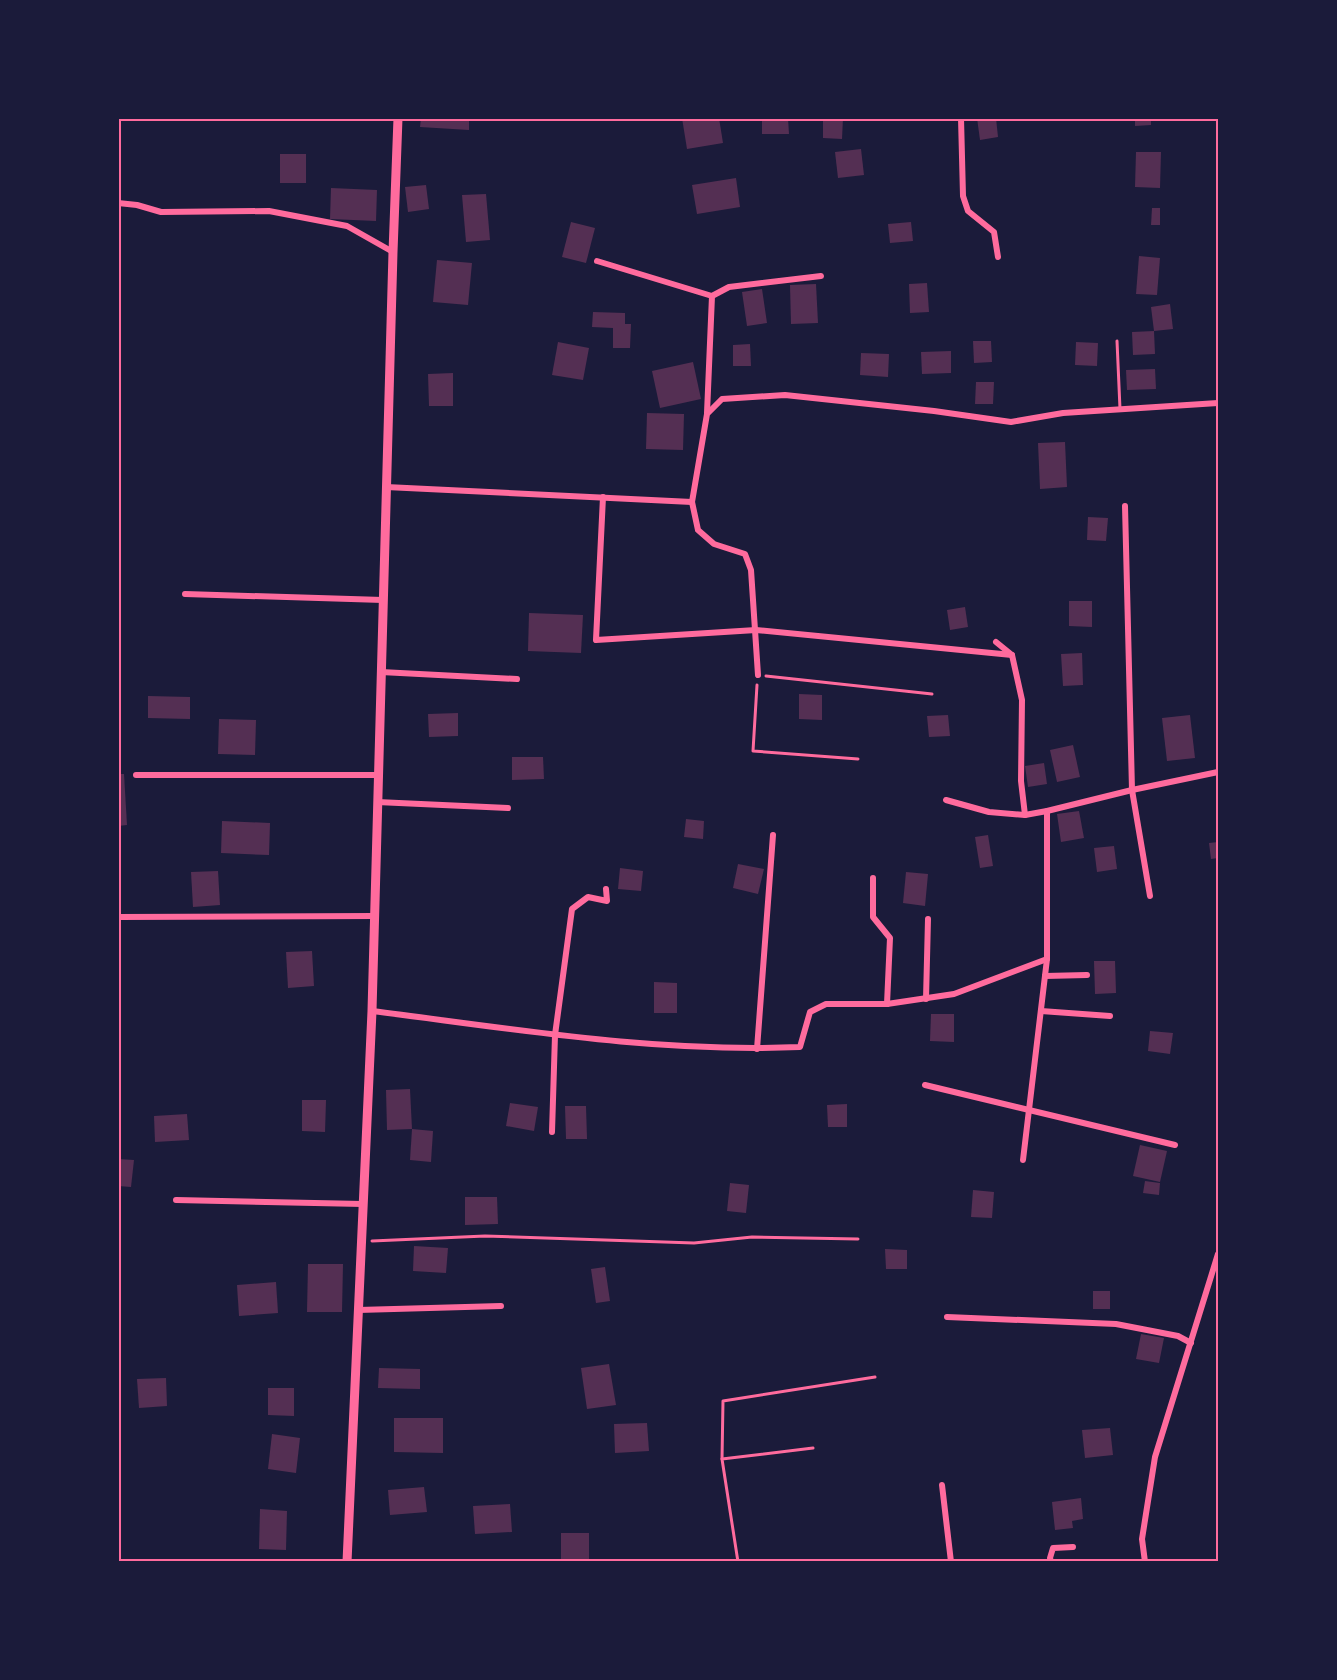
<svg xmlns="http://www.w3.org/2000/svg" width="1337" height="1680" viewBox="0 0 1337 1680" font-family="Mulish,sans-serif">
<rect width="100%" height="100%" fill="#1b1b3a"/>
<g fill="#542f53">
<polygon points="421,118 469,118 469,130 420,127"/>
<polygon points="682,118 719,118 723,143 687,149"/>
<polygon points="762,118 788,118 789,134 762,134"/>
<polygon points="823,118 843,118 842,139 823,138"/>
<polygon points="977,118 996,118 998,137 980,140"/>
<polygon points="1135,118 1151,118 1151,125 1135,126"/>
<polygon points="861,149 864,175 838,178 835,152"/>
<polygon points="1136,152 1161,152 1160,188 1135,187"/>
<rect x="280" y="154" width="26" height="29"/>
<polygon points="736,178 740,207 697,214 692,185"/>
<polygon points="426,185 429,209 408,212 405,187"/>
<polygon points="331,188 377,190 376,221 330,219"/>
<polygon points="486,194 490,240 466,242 462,195"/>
<polygon points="1152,208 1160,208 1160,225 1151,225"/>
<polygon points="571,222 595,228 586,263 562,257"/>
<polygon points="911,222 913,241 890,243 888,224"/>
<polygon points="1139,256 1160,258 1157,295 1136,294"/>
<polygon points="437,260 472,263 468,305 433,302"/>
<polygon points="927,283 929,312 910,313 909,284"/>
<polygon points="816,284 818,323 791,324 790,285"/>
<polygon points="762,289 767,323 747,326 742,292"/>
<polygon points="1170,304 1173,329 1154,331 1151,307"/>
<polygon points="593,312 625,313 625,324 631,324 630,348 613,348 613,328 592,327"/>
<polygon points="1154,331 1155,354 1133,355 1132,332"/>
<polygon points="973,341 991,341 992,362 974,363"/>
<polygon points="558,342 589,348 583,380 552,375"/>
<polygon points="1076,342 1098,343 1097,366 1075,365"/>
<polygon points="750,344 751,366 733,366 733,345"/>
<polygon points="951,351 951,373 922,374 921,352"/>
<polygon points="861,353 889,354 888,377 860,375"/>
<polygon points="693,362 701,399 660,408 652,371"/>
<polygon points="1155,369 1156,389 1127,390 1126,370"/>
<polygon points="453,373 453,406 429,406 428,374"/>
<polygon points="976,382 994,382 993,404 975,404"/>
<polygon points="647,413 684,414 683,450 646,449"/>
<polygon points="1065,442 1067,487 1040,489 1038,443"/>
<polygon points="1088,517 1108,518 1106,541 1087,540"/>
<polygon points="1069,601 1092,601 1092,627 1069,626"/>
<polygon points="965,607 968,627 950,630 947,610"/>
<polygon points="529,613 583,615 581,653 528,651"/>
<polygon points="1082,653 1083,685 1063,686 1061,654"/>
<polygon points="799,694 822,695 822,720 799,719"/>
<polygon points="148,696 190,697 190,719 148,718"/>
<polygon points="458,713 458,736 429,737 428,714"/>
<polygon points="948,715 950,736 929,737 927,716"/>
<polygon points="1190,715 1195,758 1167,761 1162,718"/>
<polygon points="219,719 256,720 255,755 218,754"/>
<polygon points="1073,745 1080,777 1057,782 1050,750"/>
<polygon points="512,757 543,757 544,779 512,780"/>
<polygon points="1044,763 1047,784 1028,787 1025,766"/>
<polygon points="118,774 124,774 127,825 118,826"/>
<polygon points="1079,811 1084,838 1061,842 1057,814"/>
<polygon points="686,819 704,821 703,839 684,837"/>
<polygon points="222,821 270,823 269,855 221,853"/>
<polygon points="988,835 993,866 980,868 975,837"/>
<polygon points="1218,842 1218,858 1211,859 1209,843"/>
<polygon points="1114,846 1117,869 1097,872 1094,848"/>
<polygon points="738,864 764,869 758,894 733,888"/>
<polygon points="620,868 643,871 641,891 618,889"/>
<polygon points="218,871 220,905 193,907 191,872"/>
<polygon points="906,872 928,874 925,906 903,903"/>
<polygon points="312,951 314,986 288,988 286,952"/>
<polygon points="1094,961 1115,961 1116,993 1095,994"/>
<polygon points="654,982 677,983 677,1013 654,1013"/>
<polygon points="931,1014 954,1014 954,1042 930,1041"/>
<polygon points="1150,1031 1173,1033 1170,1054 1148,1051"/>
<polygon points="410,1089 412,1129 387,1130 386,1090"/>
<polygon points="302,1100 326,1100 325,1132 302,1131"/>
<polygon points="510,1103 538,1107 534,1131 506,1126"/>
<polygon points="847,1104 847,1127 828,1127 827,1105"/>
<polygon points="565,1106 586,1106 587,1139 566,1139"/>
<polygon points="187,1114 189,1140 155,1142 154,1116"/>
<polygon points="412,1129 433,1131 431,1162 410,1160"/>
<polygon points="1140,1145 1167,1151 1160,1182 1133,1176"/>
<polygon points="118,1159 134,1160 131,1187 118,1186"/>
<polygon points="1145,1181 1160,1183 1159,1195 1143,1193"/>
<polygon points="730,1183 749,1185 746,1213 727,1211"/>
<polygon points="973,1190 994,1192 992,1218 971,1217"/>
<polygon points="465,1197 497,1197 498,1224 465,1225"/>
<polygon points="414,1246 448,1248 446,1273 413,1271"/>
<polygon points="885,1249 907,1250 907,1269 886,1269"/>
<polygon points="308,1264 343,1264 342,1312 307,1312"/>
<polygon points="605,1267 610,1301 596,1303 591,1269"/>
<polygon points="276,1282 278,1313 239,1316 237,1285"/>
<rect x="1093" y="1291" width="17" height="18"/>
<polygon points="1141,1334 1164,1338 1159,1363 1136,1359"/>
<polygon points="609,1364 616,1405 587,1409 581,1368"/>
<polygon points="379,1368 420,1369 420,1389 378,1388"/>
<polygon points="166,1378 167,1406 139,1408 137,1379"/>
<polygon points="268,1388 294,1388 294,1416 268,1415"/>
<polygon points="394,1418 443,1418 443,1453 394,1452"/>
<polygon points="647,1423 649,1451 615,1453 614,1424"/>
<polygon points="1110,1428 1113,1455 1085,1458 1082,1430"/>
<polygon points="272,1434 300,1438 296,1473 268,1469"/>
<polygon points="424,1487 427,1512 390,1515 388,1490"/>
<polygon points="1081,1498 1083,1519 1072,1521 1073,1528 1055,1530 1052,1502"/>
<polygon points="510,1504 512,1532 475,1534 473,1506"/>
<polygon points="260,1509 287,1511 286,1550 259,1549"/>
<rect x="561" y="1533" width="28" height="29"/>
</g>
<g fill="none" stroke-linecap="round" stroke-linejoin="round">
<g stroke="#ff6b9d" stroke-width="3">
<polyline points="766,676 932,694"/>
<polyline points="757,685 753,751 858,759"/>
<polyline points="372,1241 485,1236 694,1243 752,1237 858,1239"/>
<polyline points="722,1459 723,1401 875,1377"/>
<polyline points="738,1562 722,1459 813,1448"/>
</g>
<polyline stroke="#ff6b9d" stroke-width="3" points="1117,341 1120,409"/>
<g stroke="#ff6b9d" stroke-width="6">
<polyline points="961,118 963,196 968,211 994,232 998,257"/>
<polyline points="118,203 137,205 161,212 269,211 347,226 393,252"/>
<polyline points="597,261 712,296"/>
<polyline points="707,413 712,296 729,287 821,276"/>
<polyline points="386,487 692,502"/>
<polyline points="603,497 596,640 756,630 1012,655"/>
<polyline points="1125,506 1132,790 1150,896"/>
<polyline points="185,594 383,600"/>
<polyline points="996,642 1012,655 1022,700 1021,781 1025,815"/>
<polyline points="381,672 517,679"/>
<polyline points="758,675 751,570 745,554 714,544 698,530 692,502 707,414 722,399 785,395 934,411 1011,422 1063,413 1218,403"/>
<polyline points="136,775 378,775"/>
<polyline points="946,800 989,812 1025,815 1047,811 1132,790 1218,772"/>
<polyline points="377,802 508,808"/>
<polyline points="873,878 873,917 890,938 887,1004"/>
<polyline points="118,917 374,916"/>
<polyline points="1045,976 1087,975"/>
<polyline points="926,999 928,919"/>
<path d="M372,1011c142,18 284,42 428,36l10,-35 16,-8h61l67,-10 93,-35v-148"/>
<polyline points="1041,1011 1110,1016"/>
<polyline points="757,1049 773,835"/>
<polyline points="925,1085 1175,1145"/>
<polyline points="552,1132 555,1035 572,909 588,897 607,901 606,889"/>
<polyline points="1023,1160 1047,959"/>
<polyline points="176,1200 363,1204"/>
<polyline points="358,1310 501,1306"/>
<polyline points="947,1317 1116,1324 1178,1336 1191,1343"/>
<polyline points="942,1485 951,1562"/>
<polyline points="1051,1562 1050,1558 1053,1548 1073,1547"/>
<polyline points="1145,1562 1142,1539 1155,1457 1218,1254"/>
</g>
<polyline stroke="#ff6b9d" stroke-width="9" points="347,1562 372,1011 393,252 398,118"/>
</g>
<rect width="1337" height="1680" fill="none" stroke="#1b1b3a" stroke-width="240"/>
<rect x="120" y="120" width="1097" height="1440" fill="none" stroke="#ff6b9d" stroke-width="2"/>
</svg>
